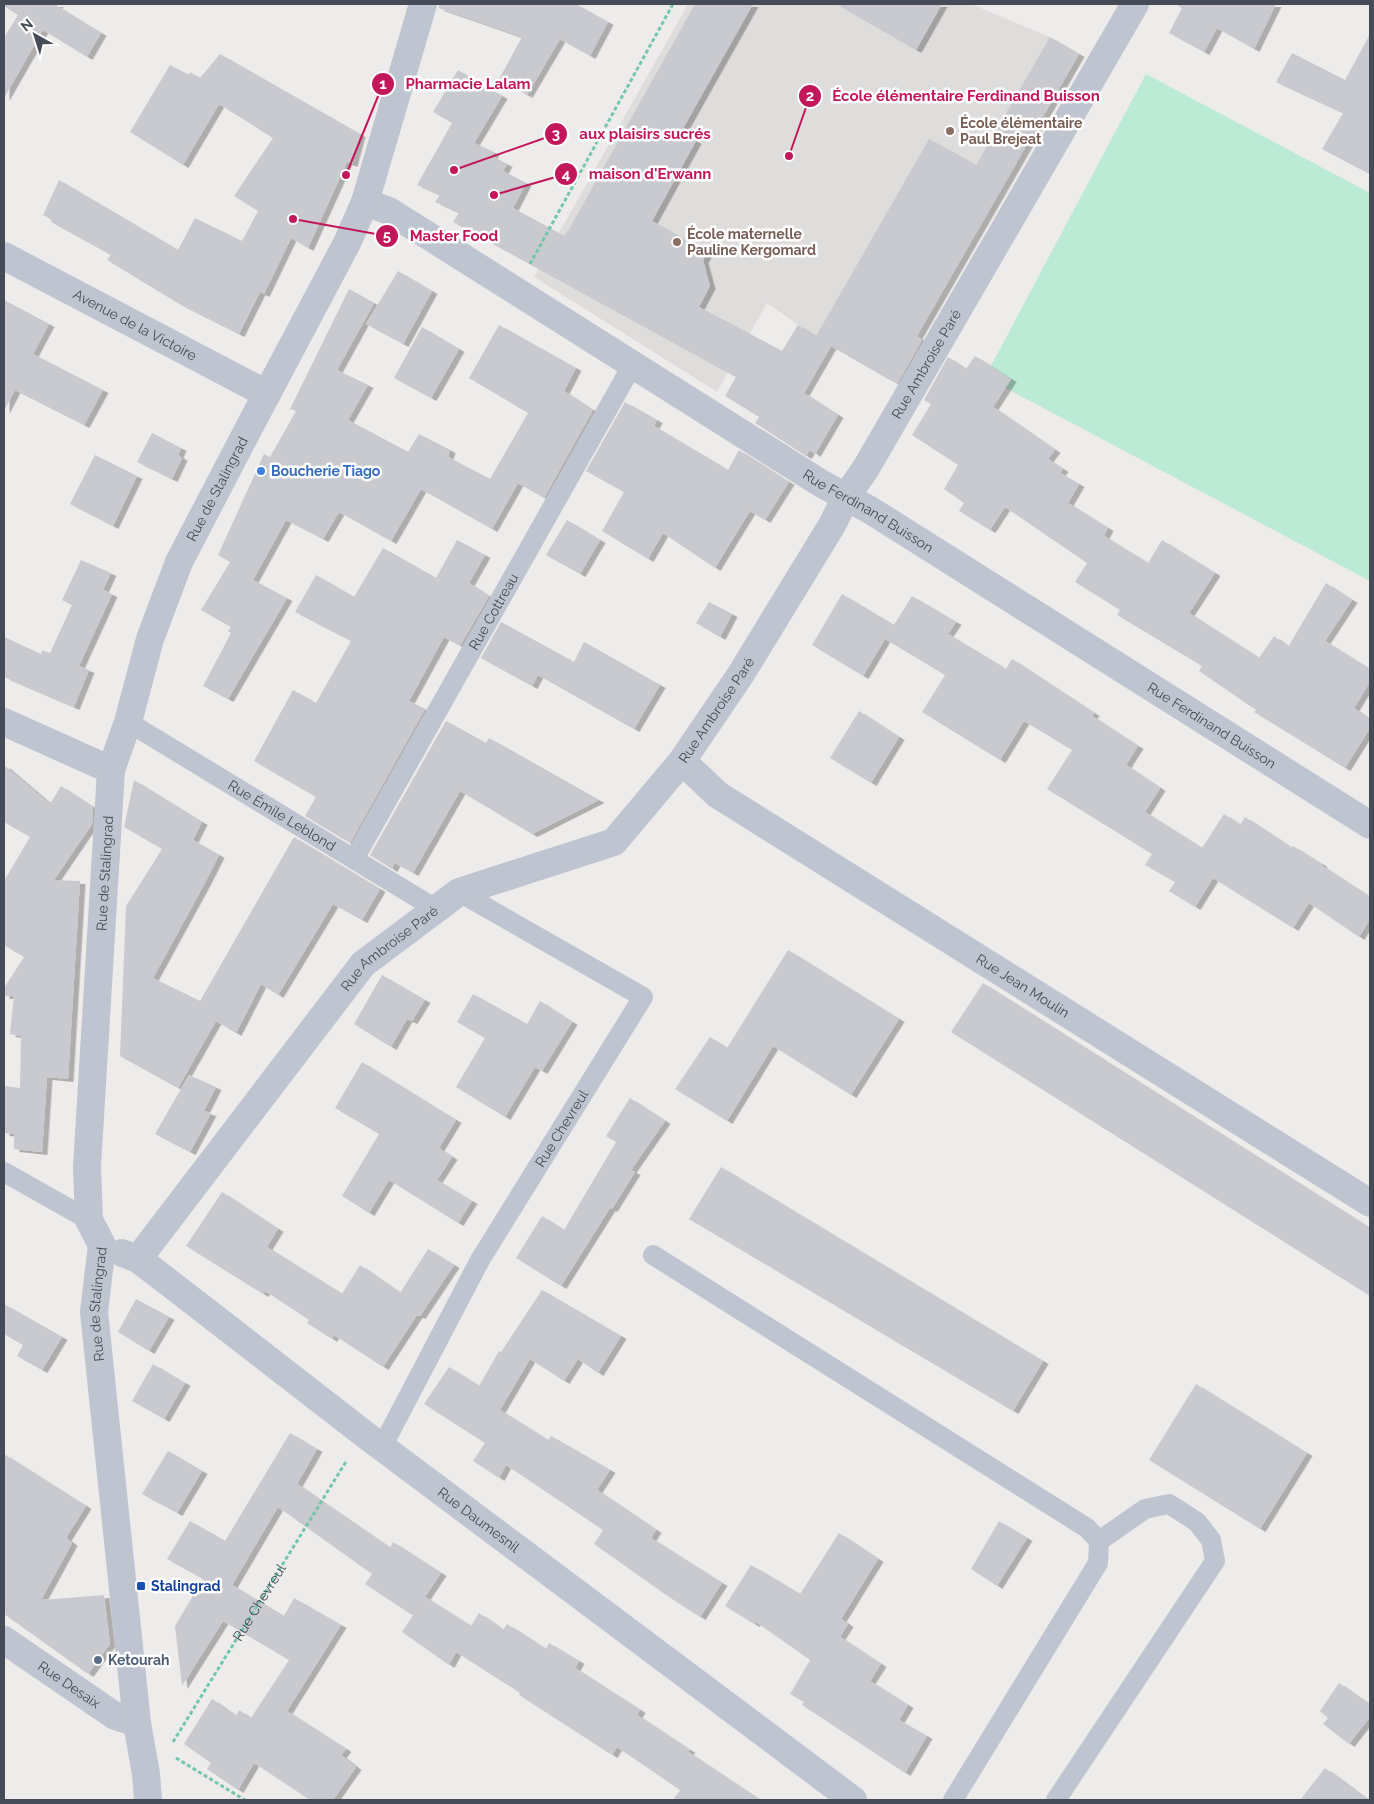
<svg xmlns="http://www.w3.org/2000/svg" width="1374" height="1804" viewBox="0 0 1374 1804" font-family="Raleway,sans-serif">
<defs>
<filter id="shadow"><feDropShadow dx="5.5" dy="3" stdDeviation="0" flood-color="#0004"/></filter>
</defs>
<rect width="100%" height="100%" fill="#eeeceb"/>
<polygon fill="#dfdddc" points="688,4 971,4 1050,37 1079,54 891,381 816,337 767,303 717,392 534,277"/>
<polygon fill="#bbead5" points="1146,74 1370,193 1370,581 985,377"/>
<g fill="#c9c9d0" filter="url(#shadow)">
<polygon points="4,4 58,4 57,6 101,33 87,57 43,30 4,98 4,38 18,15 4,6"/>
<polygon points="439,4 576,4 608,22 590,56 560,39 527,95 499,79 522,37 439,8"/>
<polygon points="695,4 753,4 681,132 696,141 652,221 708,252 703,260 710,286 699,307 782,351 798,325 816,336 929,139 976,165 1050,37 1079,54 917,336 922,340 897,384 831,346 804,393 838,415 815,454 810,450 806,456 755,423 759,417 725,396 736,377 453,222 459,213 435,202 440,195 417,185 452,123 433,112 458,70 502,96 474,143 494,152 492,156 507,164 503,171 526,183 513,208 564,236 567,231 568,231"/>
<polygon points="836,4 942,4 916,50"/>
<polygon points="1175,4 1276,4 1254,49 1217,28 1204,52 1169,33 1182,8"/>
<polygon points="1370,34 1370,174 1322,149 1343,113 1276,82 1292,53 1345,80"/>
<polygon points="220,54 360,134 352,164 347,162 308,248 291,238 264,294 260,292 239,334 181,305 107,260 111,255 51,222 52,220 43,215 59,180 178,250 195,218 242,241 258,211 234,196 273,138 219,104 183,165 130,132 170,65 189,75 190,72 200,78"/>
<polygon points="398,271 432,291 403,344 366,324"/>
<polygon points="349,289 374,303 337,370 368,385 348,420 408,452 419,434 450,450 448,457 490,479 528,413 469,378 499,325 576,368 564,391 593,410 544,498 518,483 492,529 421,489 391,541 339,512 323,539 286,520 253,580 287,598 228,699 203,686 231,633 228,631 231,627 201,610 230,562 218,555 264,454 270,457 296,411 290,409"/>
<polygon points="4,300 49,324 33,354 103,390 84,425 15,390 4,411"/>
<polygon points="422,327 459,349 431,398 394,378"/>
<polygon points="975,356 1011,379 993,407 1055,450 1048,459 1063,469 1060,473 1079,484 1068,503 1108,528 1104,536 1148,563 1162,540 1215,573 1189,613 1259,658 1274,636 1288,647 1326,583 1352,600 1325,641 1370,669 1370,682 1354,708 1370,720 1370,728 1345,768 1254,712 1256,710 1199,671 1202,666 1117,615 1120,610 1075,582 1087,563 1005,507 990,530 959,511 964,503 944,489 958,465 912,435 931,404 924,400 948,357 966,369"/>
<polygon points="625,402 657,420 654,426 728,470 739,450 789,482 765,520 750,511 715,568 663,533 648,559 602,531 624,492 586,471"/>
<polygon points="152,433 181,448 178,455 182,458 172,479 137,462"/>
<polygon points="95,455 137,476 113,526 70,504"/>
<polygon points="567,520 600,540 580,574 546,555"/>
<polygon points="457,540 485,555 469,583 489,596 460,646 444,637 409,701 425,709 350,843 305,816 316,797 254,761 293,690 316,703 351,641 295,612 316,575 354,597 383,548 436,578"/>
<polygon points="81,560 111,573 103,590 112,594 79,666 89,670 74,707 4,677 4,637 41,654 42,650 50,653 72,605 62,600"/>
<polygon points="842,594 894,625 912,596 956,622 948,634 1006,669 1012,659 1094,713 1092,716 1138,746 1126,765 1160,788 1145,812 1202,848 1224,814 1240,825 1245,817 1292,848 1293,846 1322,864 1321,865 1370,897 1370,919 1359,937 1309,903 1293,928 1213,878 1195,907 1169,891 1175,882 1145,865 1152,854 1047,789 1072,750 1024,721 1000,760 922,712 945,675 885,639 863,676 812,645"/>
<polygon points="709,602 732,614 720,637 696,623"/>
<polygon points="501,622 574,662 584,642 660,685 634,729 538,675 532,686 481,658"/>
<polygon points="859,711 899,737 871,783 830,758"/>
<polygon points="446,721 486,743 489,738 599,800 532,834 460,791 413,873 395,863 392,869 370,855"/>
<polygon points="4,765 50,804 61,786 93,807 92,824 54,880 80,881 68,1079 47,1077 42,1152 14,1149 14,1134 4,1133 4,1086 20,1088 21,1036 10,1034 14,996 4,996 4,988 24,957 4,945 4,881 30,837 4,822"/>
<polygon points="134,780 202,822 193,840 219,855 206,881 153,978 200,1001 294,837 380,889 362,920 333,904 278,995 261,984 236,1033 216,1021 178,1088 120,1056 126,906 162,849 124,827"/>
<polygon points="788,950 899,1019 851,1095 773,1046 727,1121 675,1089 710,1037 727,1048"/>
<polygon points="382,975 425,1000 412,1021 407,1019 391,1047 354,1024"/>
<polygon points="983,983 1370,1228 1370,1296 951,1032"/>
<polygon points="473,994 527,1024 540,1001 572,1022 542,1071 535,1067 505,1117 456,1087 485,1038 457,1022"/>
<polygon points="362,1062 456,1120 439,1148 452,1157 437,1180 472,1201 458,1223 389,1180 369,1213 342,1196 379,1134 335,1108"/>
<polygon points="189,1075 216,1087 204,1111 211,1113 190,1152 155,1134"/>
<polygon points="630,1098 665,1121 631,1170 635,1172 612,1209 610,1208 561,1286 516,1258 542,1216 564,1230 616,1142 606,1136"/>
<polygon points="721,1167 1043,1361 1013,1411 689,1219"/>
<polygon points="222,1192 278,1229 267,1247 342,1294 360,1265 400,1293 428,1249 454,1265 420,1316 417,1315 383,1367 334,1335 332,1339 307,1323 309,1320 265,1291 263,1294 186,1246"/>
<polygon points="542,1290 621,1336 598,1373 578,1359 564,1381 530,1359 500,1410 548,1440 551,1436 610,1470 597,1490 656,1530 651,1538 722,1583 700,1617 669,1597 594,1544 603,1530 506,1465 499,1478 473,1461 485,1443 424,1404 449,1367 479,1386 499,1351 501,1352"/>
<polygon points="136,1299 169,1317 149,1351 118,1332"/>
<polygon points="4,1304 62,1337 42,1370 17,1356 23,1345 4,1334"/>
<polygon points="153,1364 185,1383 164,1419 132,1401"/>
<polygon points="1196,1384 1307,1453 1260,1529 1149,1460"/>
<polygon points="290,1433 317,1449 297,1484 390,1548 393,1542 441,1573 425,1597 471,1626 479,1613 503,1630 507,1624 546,1649 549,1643 579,1661 575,1668 640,1710 637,1715 690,1750 688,1752 760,1800 673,1800 680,1790 617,1747 612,1755 519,1695 520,1693 456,1652 449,1665 402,1632 422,1601 412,1615 365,1584 372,1574 278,1507 232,1585 284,1616 294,1598 341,1625 287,1711 346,1749 341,1755 356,1767 333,1800 310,1800 254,1763 238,1790 207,1769 211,1763 184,1744 212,1699 236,1716 239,1710 251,1718 289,1660 223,1621 182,1686 175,1626 203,1579 167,1559 190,1521 225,1541"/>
<polygon points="168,1451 202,1471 177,1513 142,1494"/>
<polygon points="4,1454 86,1506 66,1538 72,1543 41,1600 104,1595 110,1644 88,1674 4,1614"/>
<polygon points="999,1521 1027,1538 997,1586 971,1569"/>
<polygon points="839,1533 878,1559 841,1619 848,1624 840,1637 881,1664 870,1681 908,1705 899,1720 927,1736 905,1773 802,1705 804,1702 790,1694 810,1660 756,1622 754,1624 725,1606 751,1565 800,1594"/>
<polygon points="1339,1683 1370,1705 1370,1717 1349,1744 1323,1724 1328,1718 1320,1711"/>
<polygon points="1325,1768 1368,1800 1300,1800"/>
</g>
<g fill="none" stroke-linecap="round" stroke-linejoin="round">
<g stroke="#75c6ab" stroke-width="3" stroke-dasharray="4 2.5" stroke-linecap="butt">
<polyline points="530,264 673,4"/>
<path id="s1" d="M173,1742l174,-282"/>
<polyline points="176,1758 245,1800"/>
</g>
<g stroke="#bfc5d0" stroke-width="20">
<path id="s2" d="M128,722l308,187"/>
<path id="s3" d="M354,859l279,-495"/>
<polyline points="4,1172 89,1220"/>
<polyline points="653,1255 1087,1528 1099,1541 1098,1563 953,1800"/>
<path id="s4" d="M382,1447l98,-187 163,-263 -184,-105"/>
<polyline points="1056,1800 1215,1561 1211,1540 1197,1522 1169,1504 1145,1509 1099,1541"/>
</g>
<g stroke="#bfc5d0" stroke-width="28">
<path id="s5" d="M365,202l24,9 433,273 48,26 500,315"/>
<path id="s6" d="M4,256l263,138"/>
<polyline points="4,722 111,770"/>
<path id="s7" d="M682,761l36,34 652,408"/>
<path id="s8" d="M122,1253l16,6 25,19 200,155 490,367"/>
<path id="s9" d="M138,1259l225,-295 96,-72 155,-50 68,-81 59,-87 91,-149 14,-28 20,-29 269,-464"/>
<path id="s10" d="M4,1640l111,76 22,7"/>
<path id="s11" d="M148,1800l-2,-26 -9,-51 -43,-411 8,-67 -13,-25 -2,-53 24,-397 17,-48 22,-83 29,-77 73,-140 95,-179 18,-41 58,-198"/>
</g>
</g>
<g fill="#8d6e63" stroke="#fff" stroke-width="2">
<circle cx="950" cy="131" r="5"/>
<circle cx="677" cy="242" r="5"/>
</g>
<circle fill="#3f7fe0" stroke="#fff" stroke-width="2" cx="261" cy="471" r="5"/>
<rect fill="#1a4fb4" stroke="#fff" stroke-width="2" x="136" y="1581" width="10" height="10" rx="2.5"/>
<circle fill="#5c6f8a" stroke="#fff" stroke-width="2" cx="98" cy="1660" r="5"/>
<g text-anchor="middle" stroke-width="5" stroke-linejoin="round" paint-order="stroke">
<g font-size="14" font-weight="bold" fill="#785e54" stroke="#fff" text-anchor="start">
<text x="960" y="128">École élémentaire<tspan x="960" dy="16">Paul Brejeat</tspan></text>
<text x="687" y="239">École maternelle<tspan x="687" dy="16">Pauline Kergomard</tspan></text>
</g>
<g font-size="14" fill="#454c57" stroke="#fff">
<text dy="5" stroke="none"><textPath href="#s6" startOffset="148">Avenue de la Victoire</textPath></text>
<text dy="5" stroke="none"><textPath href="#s9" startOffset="1226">Rue Ambroise Paré</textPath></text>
<text dy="5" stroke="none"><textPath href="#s11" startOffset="1339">Rue de Stalingrad</textPath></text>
<text dy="5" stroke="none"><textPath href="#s5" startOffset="591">Rue Ferdinand Buisson</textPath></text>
<text dy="5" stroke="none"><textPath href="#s3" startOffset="284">Rue Cottreau</textPath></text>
<text dy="5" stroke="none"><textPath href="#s9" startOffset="821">Rue Ambroise Paré</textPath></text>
<text dy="5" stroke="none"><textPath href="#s5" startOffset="996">Rue Ferdinand Buisson</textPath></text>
<text dy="5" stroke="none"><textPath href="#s2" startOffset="180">Rue Émile Leblond</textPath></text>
<text dy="5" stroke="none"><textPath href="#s11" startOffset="934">Rue de Stalingrad</textPath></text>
<text dy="5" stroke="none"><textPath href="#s9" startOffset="401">Rue Ambroise Paré</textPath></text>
<text dy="5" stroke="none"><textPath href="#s7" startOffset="409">Rue Jean Moulin</textPath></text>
<text dy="5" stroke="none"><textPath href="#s4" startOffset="366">Rue Chevreul</textPath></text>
<text dy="5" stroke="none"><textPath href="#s11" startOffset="499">Rue de Stalingrad</textPath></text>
<text dy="5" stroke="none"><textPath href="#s8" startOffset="446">Rue Daumesnil</textPath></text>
<text dy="5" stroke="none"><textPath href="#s1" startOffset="164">Rue Chevreul</textPath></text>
<text dy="5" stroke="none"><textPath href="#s10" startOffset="79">Rue Desaix</textPath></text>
</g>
<g font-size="14" font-weight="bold" fill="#366cbe" stroke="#fff" text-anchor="start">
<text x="271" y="476">Boucherie Tiago</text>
</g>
<g font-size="14" font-weight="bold" fill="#164399" stroke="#fff" text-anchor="start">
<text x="151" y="1591">Stalingrad</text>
</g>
<g font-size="14" font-weight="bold" fill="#4e5e75" stroke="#fff" text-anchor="start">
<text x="108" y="1665">Ketourah</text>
</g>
</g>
<path fill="none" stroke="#c2185b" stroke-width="2" d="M346 175L383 84M789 156L810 96M454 170L556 134M494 195L566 174M293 219L387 236"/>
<g fill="#c2185b" stroke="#fff" stroke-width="2">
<circle cx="346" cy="175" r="5"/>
<circle cx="789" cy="156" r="5"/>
<circle cx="454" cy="170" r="5"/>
<circle cx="494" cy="195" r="5"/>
<circle cx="293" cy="219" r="5"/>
<circle cx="383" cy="84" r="12"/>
<circle cx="810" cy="96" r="12"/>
<circle cx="556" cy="134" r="12"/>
<circle cx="566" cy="174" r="12"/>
<circle cx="387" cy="236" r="12"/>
</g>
<g font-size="15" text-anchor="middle" font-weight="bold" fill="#fff">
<text x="383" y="89">1</text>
<text x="810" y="101">2</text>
<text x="556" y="139">3</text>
<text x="566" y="179">4</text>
<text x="387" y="241">5</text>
</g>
<g font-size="15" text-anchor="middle" font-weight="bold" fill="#c2185b" stroke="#fff" stroke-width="5" stroke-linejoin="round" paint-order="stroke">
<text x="468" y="89">Pharmacie Lalam</text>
<text x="966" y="101">École élémentaire Ferdinand Buisson</text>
<text x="645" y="139">aux plaisirs sucrés</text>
<text x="650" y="179">maison d'Erwann</text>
<text x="454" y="241">Master Food</text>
</g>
<rect width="1374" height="1804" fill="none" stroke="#454c57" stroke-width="10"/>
<g transform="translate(35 35) rotate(321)" stroke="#ffffff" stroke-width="4" paint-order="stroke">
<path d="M0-4L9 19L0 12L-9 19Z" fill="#454c57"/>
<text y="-8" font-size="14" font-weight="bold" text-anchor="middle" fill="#454c57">N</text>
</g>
</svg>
